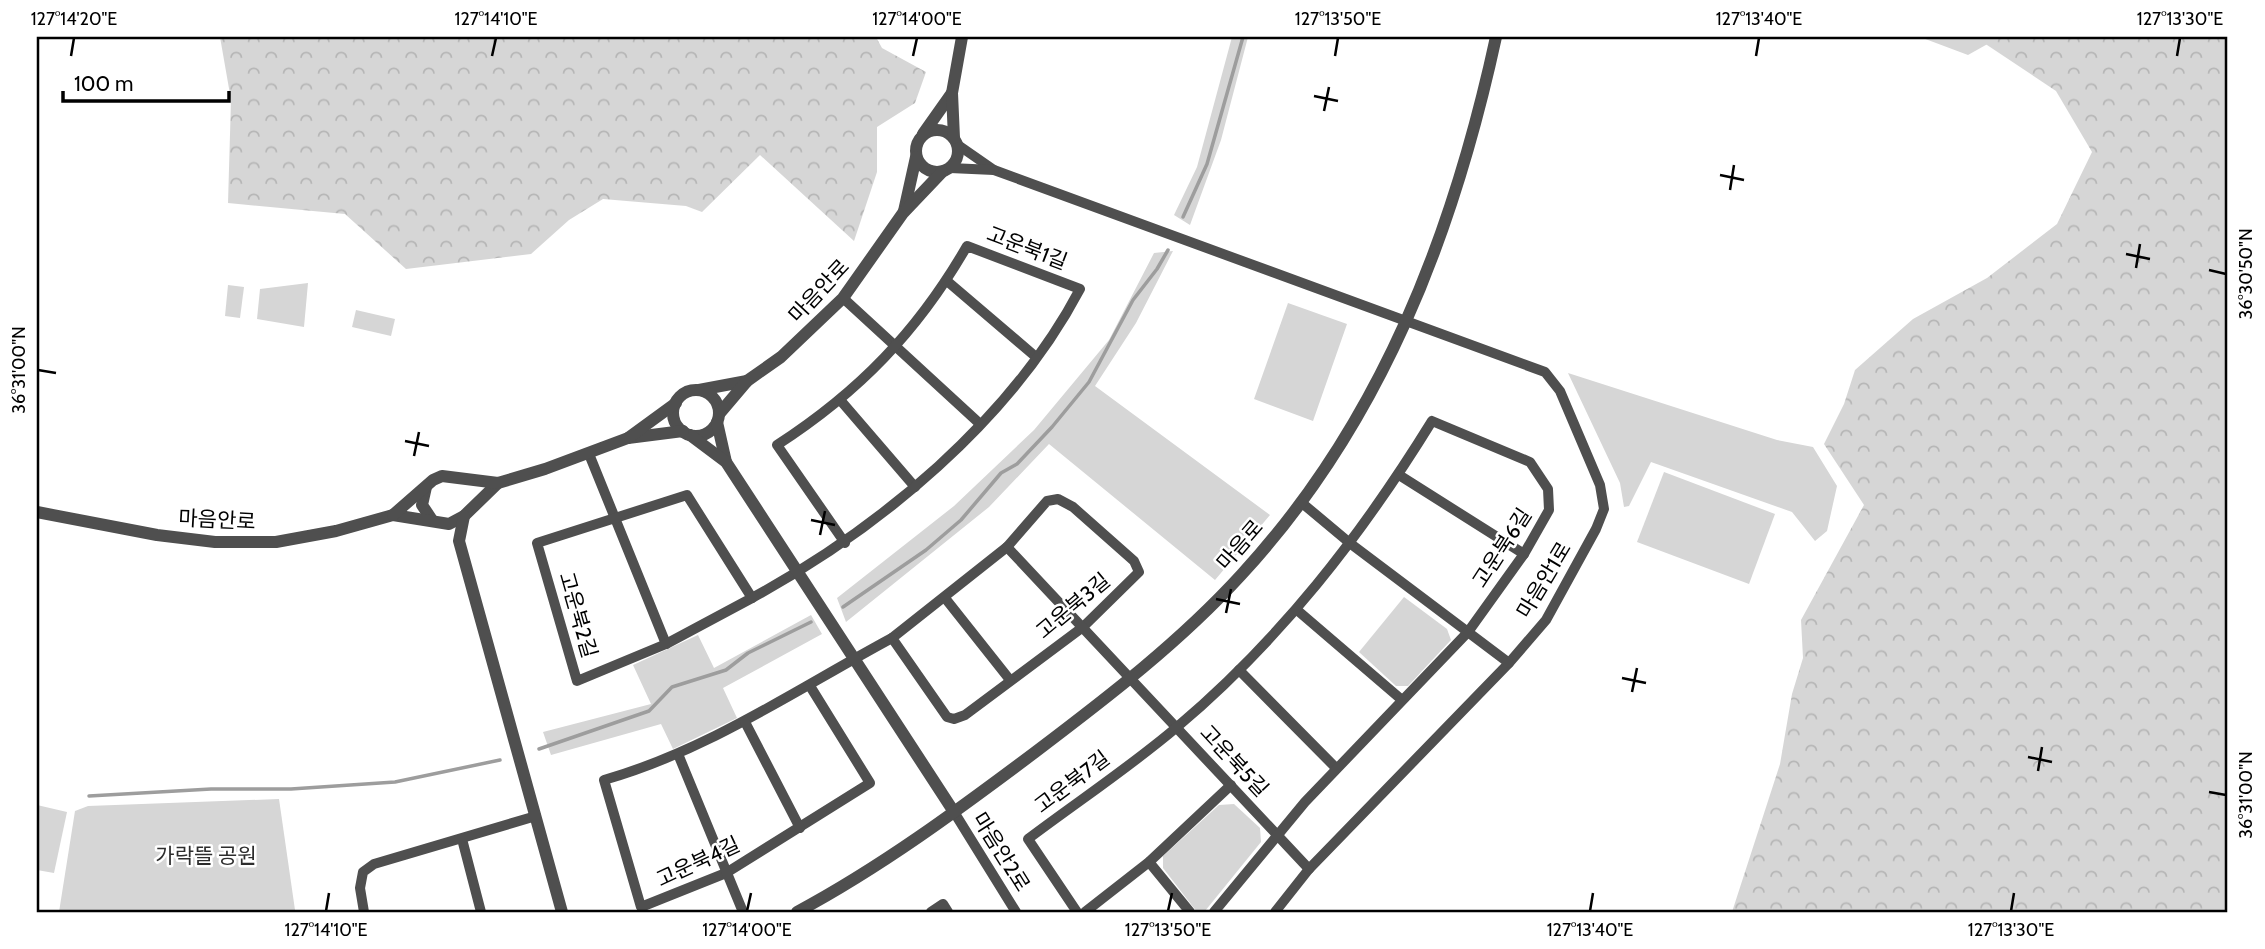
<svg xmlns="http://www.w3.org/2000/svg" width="2265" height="949" viewBox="0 0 2265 949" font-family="Cabin,'Noto Sans KR',sans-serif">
<defs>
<pattern id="forest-crowns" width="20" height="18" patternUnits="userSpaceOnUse" patternTransform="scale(1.75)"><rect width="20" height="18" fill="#d6d6d6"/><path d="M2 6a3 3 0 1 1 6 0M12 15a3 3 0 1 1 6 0" fill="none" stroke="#b6b6b6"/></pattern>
</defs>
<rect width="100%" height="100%" fill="#fff"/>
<g fill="#d6d6d6">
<polygon points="1232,37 1248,37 1221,140 1190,225 1174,215 1197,167"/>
<polygon points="1920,37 2000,37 1968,55"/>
<polygon points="1173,251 1136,323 1095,386 1270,515 1215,580 1049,444 989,507 846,622 837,598 954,506 1034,430 1109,340 1154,253"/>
<polygon points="308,283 304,327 257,319 260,289"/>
<polygon points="228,285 244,287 240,318 225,316"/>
<polygon points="1288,303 1347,324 1313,421 1254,399"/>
<polygon points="356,310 395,319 391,336 352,327"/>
<polygon points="1568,373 1777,440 1813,447 1837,486 1827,531 1815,541 1792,512 1651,462 1629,506 1624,507 1620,483"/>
<polygon points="1664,472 1775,514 1749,584 1637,542"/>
<polygon points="1404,597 1447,629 1451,640 1408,686 1396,686 1359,652"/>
<polygon points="811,615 822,634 723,688 737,718 673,749 661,724 551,755 543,732 651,704 633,665 698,635 714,668"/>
<polygon points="279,799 295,910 59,912 75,811 88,806"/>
<polygon points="1234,804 1260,828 1261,842 1205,911 1197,912 1163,868 1163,856 1219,805"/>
<polygon points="37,805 67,812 54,873 37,870"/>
</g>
<g fill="url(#forest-crowns)">
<polygon points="220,37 876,37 882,48 926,72 915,103 877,127 877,172 854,241 760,155 702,212 686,206 603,199 569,220 531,254 406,269 345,214 228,203 231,100"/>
<polygon points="1975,37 2228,37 2228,912 1732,912 1780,764 1792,694 1803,658 1801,620 1864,505 1824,444 1844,404 1855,370 1913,319 1987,278 2057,224 2092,152 2056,91"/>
</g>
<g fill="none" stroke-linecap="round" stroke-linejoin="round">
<g stroke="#9d9d9d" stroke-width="3.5">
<polyline points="1183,217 1207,164 1243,37"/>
<polyline points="843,607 926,550 961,520 1001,473 1017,464 1052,427 1089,382 1133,300 1157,269 1168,250"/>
<polyline points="539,749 649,711 672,687 726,670 748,653 811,622"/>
<polyline points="89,796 211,789 291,789 395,782 500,760"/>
</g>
<g stroke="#4f4f4f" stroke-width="10">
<polyline points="958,145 994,170 1545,372 1560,391 1600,485 1604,509 1596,529 1546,620 1509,663 1309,869 1275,912"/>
<polyline points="950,168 994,170"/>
<polyline points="947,281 1036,357"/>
<polyline points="843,298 979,423"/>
<polyline points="841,401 915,487"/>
<polyline points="589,454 666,644"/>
<polyline points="1399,475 1524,554"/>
<polygon points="687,495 752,598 666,644 577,681 537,543"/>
<polygon points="1058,499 1073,507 1134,561 1139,572 1083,627 965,715 954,719 947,717 892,638 1007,547 1047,501"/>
<polyline points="1302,503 1351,544 1509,663"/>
<polyline points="1007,547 1309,869"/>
<path d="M752,598c128,-70 259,-178 328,-309l-113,-43c-49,85 -108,146 -190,199l68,98"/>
<polyline points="945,598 1010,680"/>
<polyline points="1297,610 1402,700"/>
<polyline points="1239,670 1336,768"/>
<path d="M810,686l60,97 -144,90 -85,34 -37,-127c105,-30 193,-91 288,-142"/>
<polyline points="745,722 800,828"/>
<polyline points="678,754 743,912"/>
<polyline points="954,812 1016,912"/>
<polyline points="462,839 481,912"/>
<polyline points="1149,862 1190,912"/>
<polyline points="364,912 360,888 363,872 374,864 536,816"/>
<polyline points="931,912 943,904 948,912"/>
<path d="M1077,912l-49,-73c49,-37 102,-72 149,-112 104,-88 184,-191 255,-306l98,41 18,27 1,21 -25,44 -56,78 -163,170 -91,110"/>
<polyline points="1085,912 1149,862 1231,785"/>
</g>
<g stroke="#4f4f4f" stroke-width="12">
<circle cx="937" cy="151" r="21"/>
<polyline points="923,134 952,93"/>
<polyline points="954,138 952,93 962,37"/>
<polyline points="904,211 916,157"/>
<polyline points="699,390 747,381"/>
<circle cx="696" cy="413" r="23"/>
<polyline points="719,414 747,381 781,357 843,298 903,213 942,172"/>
<polyline points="717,422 726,462"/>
<polyline points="690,435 726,462 954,812"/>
<polyline points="628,438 683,431"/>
<polyline points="426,487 422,505 432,520"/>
<polyline points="37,512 157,535 215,542 276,542 336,531 393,515 449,524 464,516 498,483"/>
<polyline points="393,515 433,480 442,476 498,483 545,469 628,438 676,403"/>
<polyline points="464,516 459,541 562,912"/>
<path d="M797,912c84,-45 161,-102 237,-159 74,-56 146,-111 208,-179 139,-151 211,-339 254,-537"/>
</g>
</g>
<path fill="none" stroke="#000" stroke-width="2.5" d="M71,56l3,-18M492,56l4,-18M913,56l4,-18M1335,56l3,-18M1756,56l3,-18M2177,56l3,-18M1314,96l24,5M1324,111l5,-24M1720,175l24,5M1730,190l4,-25M2126,254l24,5M2136,268l4,-24M2209,270l17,4M38,370l18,3M405,441l24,5M414,456l5,-24M811,520l24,5M820,535l5,-24M1216,599l24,5M1226,613l5,-24M1622,678l24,5M1632,692l5,-24M2028,757l24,5M2038,771l4,-24M2209,792l17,3M326,911l3,-18M747,911l4,-18M1168,911l4,-18M1590,911l3,-18M2011,911l3,-18"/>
<g text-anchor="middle" stroke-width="5" stroke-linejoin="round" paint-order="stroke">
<g font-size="21" fill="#000" stroke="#fff">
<text transform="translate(1027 248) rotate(21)" y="7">고운북1길</text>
<text transform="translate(819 291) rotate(-47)" y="7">마음안로</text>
<text transform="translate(217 520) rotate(3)" y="7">마음안로</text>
<text transform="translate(1240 545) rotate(-49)" y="7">마음로</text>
<text transform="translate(1502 548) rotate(-57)" y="7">고운북6길</text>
<text transform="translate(1544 580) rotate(-59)" y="7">마음안1로</text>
<text transform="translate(1073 606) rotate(-40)" y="7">고운북3길</text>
<text transform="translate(578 615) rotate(74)" y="7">고운북2길</text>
<text transform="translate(1234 761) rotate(47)" y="7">고운북5길</text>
<text transform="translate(1072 782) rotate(-37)" y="7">고운북7길</text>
<text transform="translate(1001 852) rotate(58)" y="7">마음안2로</text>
<text transform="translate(698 862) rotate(-25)" y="7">고운북4길</text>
</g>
<g font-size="21" fill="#2d2d2d" stroke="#fff">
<text x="206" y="863">가락뜰 공원</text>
</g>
</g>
<rect width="2265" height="949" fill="none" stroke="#ffffff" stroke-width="77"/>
<path d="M63 91v10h166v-10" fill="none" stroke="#000000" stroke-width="3.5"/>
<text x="74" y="91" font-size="21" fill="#000000" stroke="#ffffff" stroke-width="5" paint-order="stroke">100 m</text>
<rect x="38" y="38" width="2188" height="873" fill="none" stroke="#000" stroke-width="2.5"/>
<g font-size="18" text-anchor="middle" fill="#000">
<text x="74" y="25">127°14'20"E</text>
<text x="496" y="25">127°14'10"E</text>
<text x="917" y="25">127°14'00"E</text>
<text x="1338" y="25">127°13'50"E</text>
<text x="1759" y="25">127°13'40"E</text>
<text x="2180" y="25">127°13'30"E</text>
<text transform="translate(2246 274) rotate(-90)" y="6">36°30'50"N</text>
<text transform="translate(19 370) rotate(-90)" y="6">36°31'00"N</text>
<text transform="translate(2246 795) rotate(-90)" y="6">36°31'00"N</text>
<text x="326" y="936">127°14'10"E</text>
<text x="747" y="936">127°14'00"E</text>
<text x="1168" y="936">127°13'50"E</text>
<text x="1590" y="936">127°13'40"E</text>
<text x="2011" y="936">127°13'30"E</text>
</g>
</svg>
